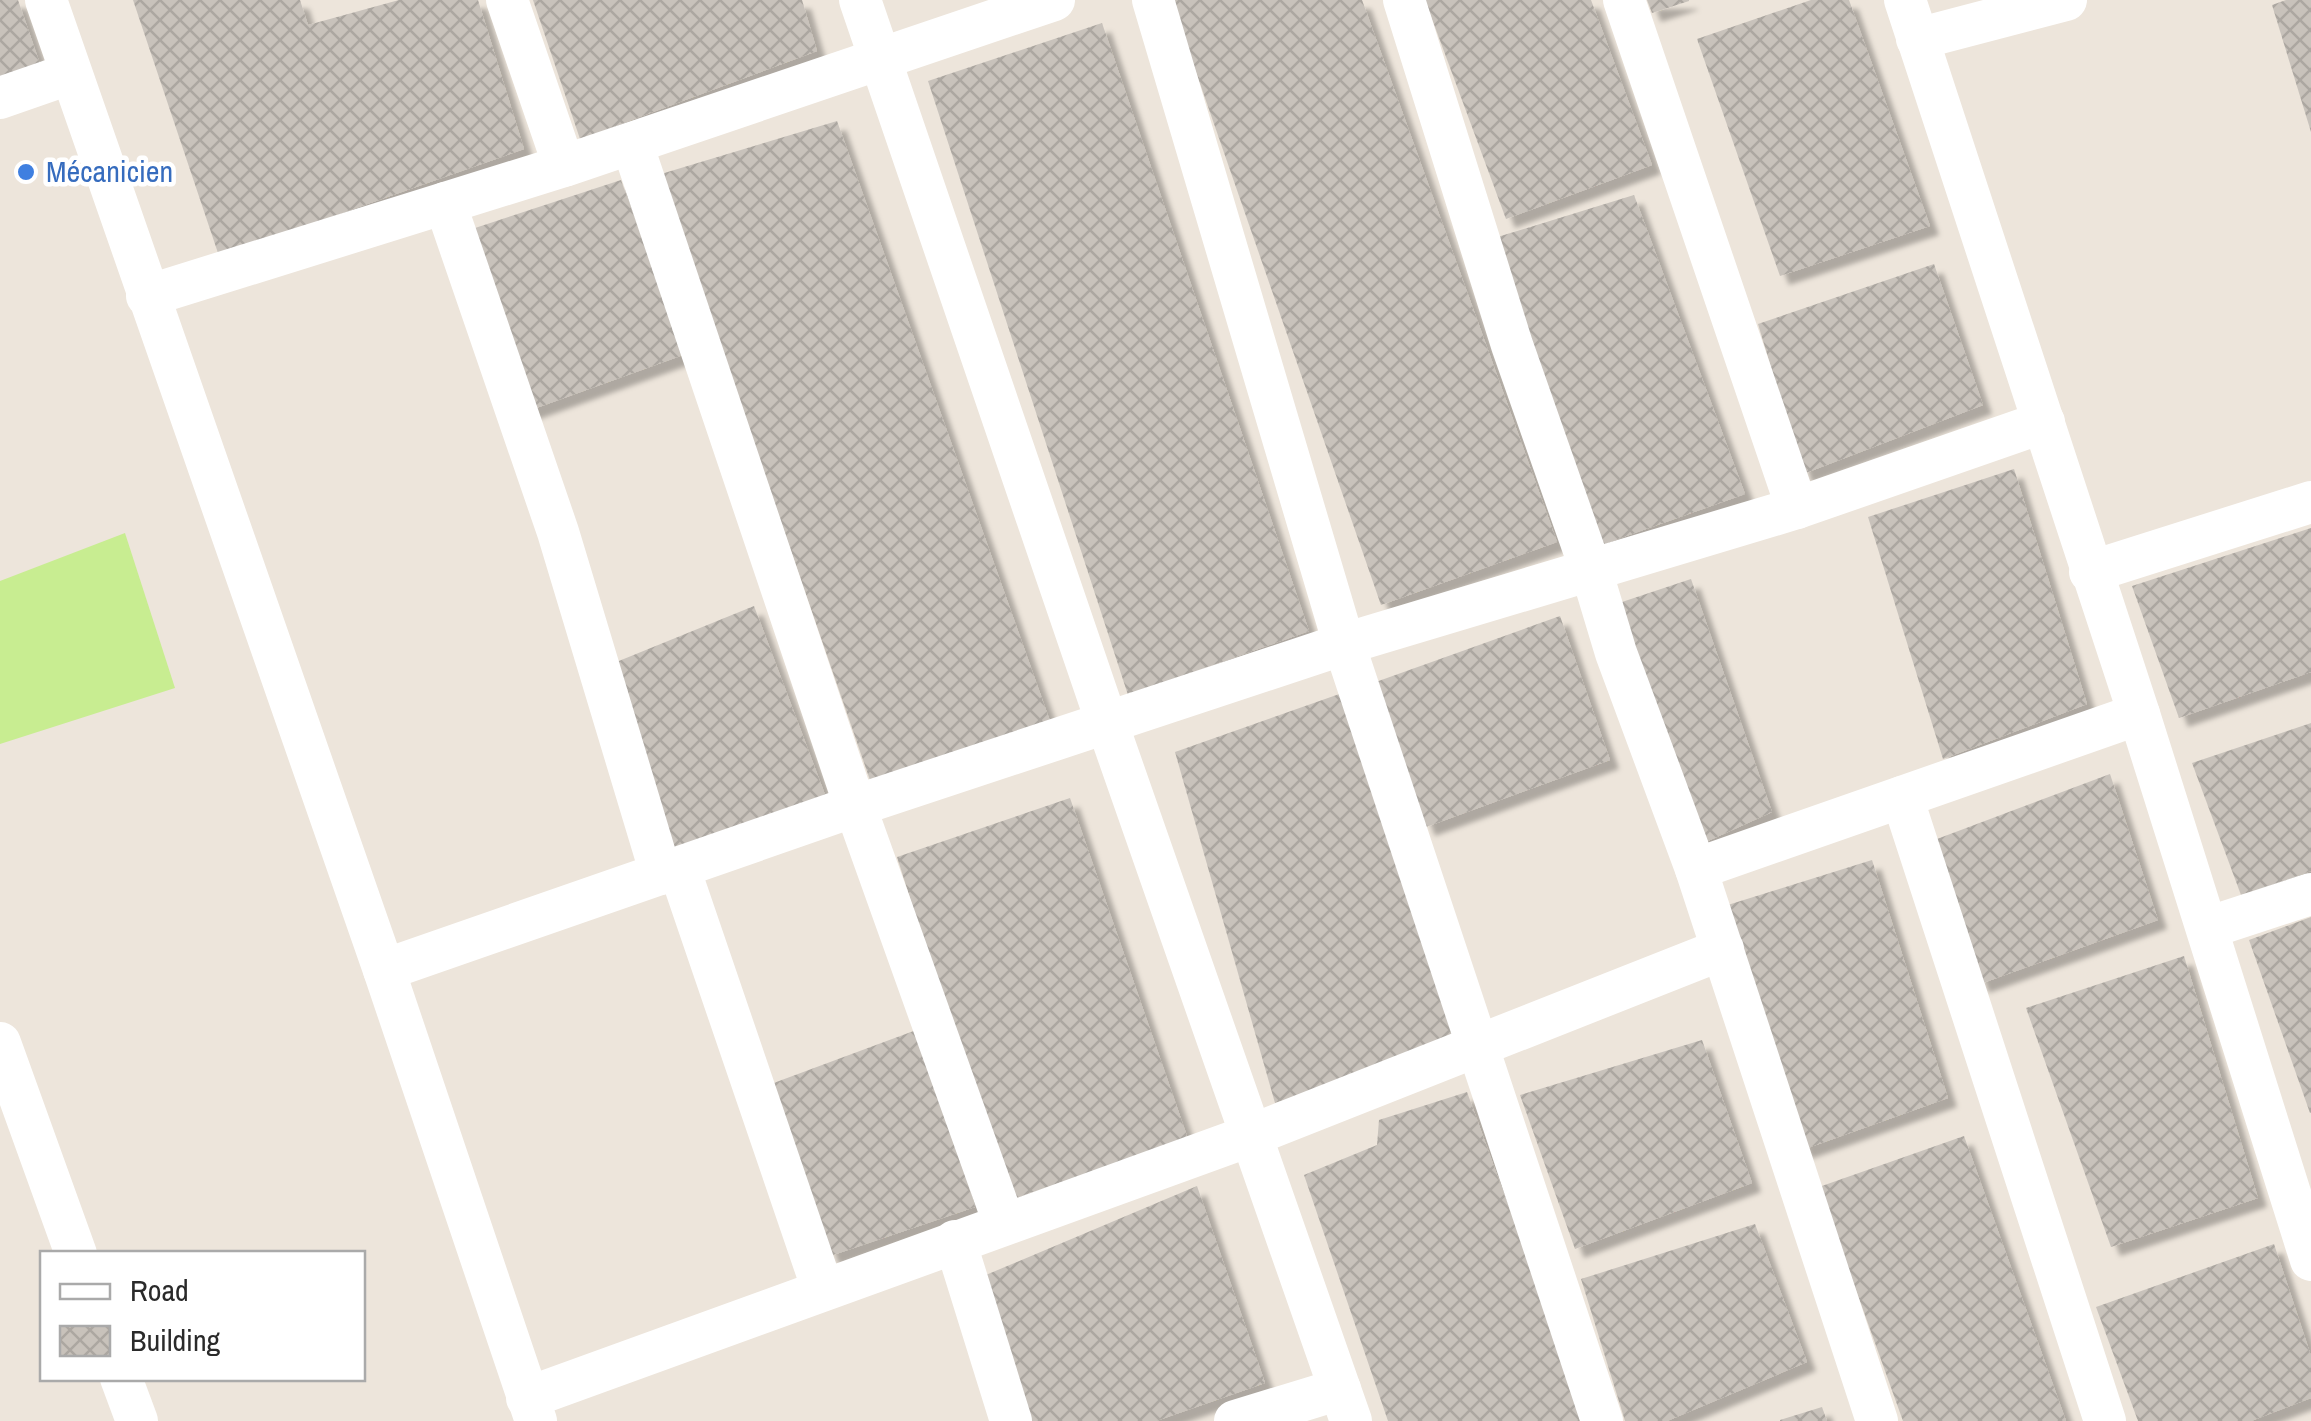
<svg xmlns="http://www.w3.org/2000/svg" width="2311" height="1421" viewBox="0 0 2311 1421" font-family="'Archivo Narrow',sans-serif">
<defs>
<pattern id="building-cross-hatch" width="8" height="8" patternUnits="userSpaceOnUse" patternTransform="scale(2.5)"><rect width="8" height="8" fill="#c8c2bb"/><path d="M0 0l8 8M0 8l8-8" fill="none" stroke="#aca7a1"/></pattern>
<filter id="shadow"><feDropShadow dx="9" dy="9" stdDeviation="2.5" flood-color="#0004"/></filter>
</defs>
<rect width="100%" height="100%" fill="#ede5db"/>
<polygon fill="#c8ed91" points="125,533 175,688 0,744 0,581"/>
<g fill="url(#building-cross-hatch)" filter="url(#shadow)">
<polygon points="0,0 18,0 42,70 0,84"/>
<polygon points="133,0 300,0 308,25 399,0 478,0 524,149 219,256"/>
<polygon points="533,0 802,0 817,51 580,139"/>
<polygon points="1171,0 1362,0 1557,542 1381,605"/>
<polygon points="1425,0 1591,0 1652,165 1506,219"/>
<polygon points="1647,0 1689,0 1689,1 1652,13"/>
<polygon points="1811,0 1849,0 1930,226 1780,276 1697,39"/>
<polygon points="2286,0 2311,0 2311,132 2272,5"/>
<polygon points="1102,23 1309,631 1128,695 928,81"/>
<polygon points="837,121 1051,724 872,786 661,174"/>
<polygon points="621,180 683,355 528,411 472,229"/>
<polygon points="1634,195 1745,494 1595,547 1491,239"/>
<polygon points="1934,264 1983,405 1803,474 1758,324"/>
<polygon points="2014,469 2087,704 1943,759 1868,517"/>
<polygon points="2311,528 2311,672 2179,718 2132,586"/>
<polygon points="1691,579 1772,812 1699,845 1619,603"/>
<polygon points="754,606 827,800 670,852 609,665"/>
<polygon points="1560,616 1610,760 1426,827 1373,683"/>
<polygon points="1345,692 1463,1035 1275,1103 1175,752"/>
<polygon points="2311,723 2311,871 2241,895 2192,763"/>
<polygon points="2110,774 2158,920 1980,984 1929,842"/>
<polygon points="1070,798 1188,1139 1006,1201 897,857"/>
<polygon points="1872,860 1948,1098 1802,1150 1718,908"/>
<polygon points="2311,917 2311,1113 2310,1113 2249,940"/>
<polygon points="2184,956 2258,1198 2111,1247 2026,1008"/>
<polygon points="919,1029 975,1207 830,1256 771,1084"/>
<polygon points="1702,1040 1752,1183 1575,1249 1520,1095"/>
<polygon points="1467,1092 1586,1421 1388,1421 1304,1175 1377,1145 1379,1120"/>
<polygon points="1964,1136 2066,1421 1903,1421 1819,1187"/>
<polygon points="1197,1186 1265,1383 1156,1421 1022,1421 974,1280"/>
<polygon points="1755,1224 1807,1362 1667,1421 1625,1421 1581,1279"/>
<polygon points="2274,1244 2311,1356 2311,1398 2251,1421 2138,1421 2096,1307"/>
<polygon points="1822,1407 1827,1421 1780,1421 1780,1420"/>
</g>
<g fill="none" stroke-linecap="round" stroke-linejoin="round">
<g stroke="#fff" stroke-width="42">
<polyline points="46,0 384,970 536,1421"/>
<polyline points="507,0 564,166"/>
<polyline points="860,0 1107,723 1351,1421"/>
<polyline points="1153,0 1344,644 1602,1421"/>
<polyline points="1404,0 1512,345 1591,570 1616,653 1696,869 1877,1421"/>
<polyline points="1624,0 1797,508"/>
<polyline points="1905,0 2139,714 2311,1260"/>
<polyline points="1917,39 2066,0"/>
<polyline points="0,98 69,74"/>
<polyline points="632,144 855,806 1004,1223"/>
<polyline points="445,203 558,532 661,874"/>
<polyline points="147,296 564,166 1054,0"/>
<polyline points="2090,572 2311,502"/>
<polyline points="1902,797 2105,1421"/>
<polyline points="679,868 823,1290"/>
<polyline points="1696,869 2139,714"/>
<polyline points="2207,928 2311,894"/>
<polyline points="384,970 855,806 1344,644 1797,508 2044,422"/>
<polyline points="0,1043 76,1254"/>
<polyline points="955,1241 1011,1421"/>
<polyline points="121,1378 137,1421"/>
<polyline points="527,1398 1252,1135 1723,949"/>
<polyline points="1235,1421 1340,1389"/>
</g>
</g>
<circle fill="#3f7fe0" stroke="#fff" stroke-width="4" cx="26" cy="172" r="10"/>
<g text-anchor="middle" stroke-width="9" stroke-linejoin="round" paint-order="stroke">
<g font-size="30" fill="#366cbe" stroke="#fff" text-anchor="start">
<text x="46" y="182">Mécanicien</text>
</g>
</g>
<rect x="40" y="1251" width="325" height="130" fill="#ffffff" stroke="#aaaaaa" stroke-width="2.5"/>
<rect x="60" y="1284" width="50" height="15" fill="#ffffff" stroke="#aaaaaa" stroke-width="2.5"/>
<text x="130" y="1301" font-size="30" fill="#2a2a2a">Road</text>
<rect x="60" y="1326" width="50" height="30" fill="url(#building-cross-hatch)" stroke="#aaaaaa" stroke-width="2.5"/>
<text x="130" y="1351" font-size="30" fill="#2a2a2a">Building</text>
</svg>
